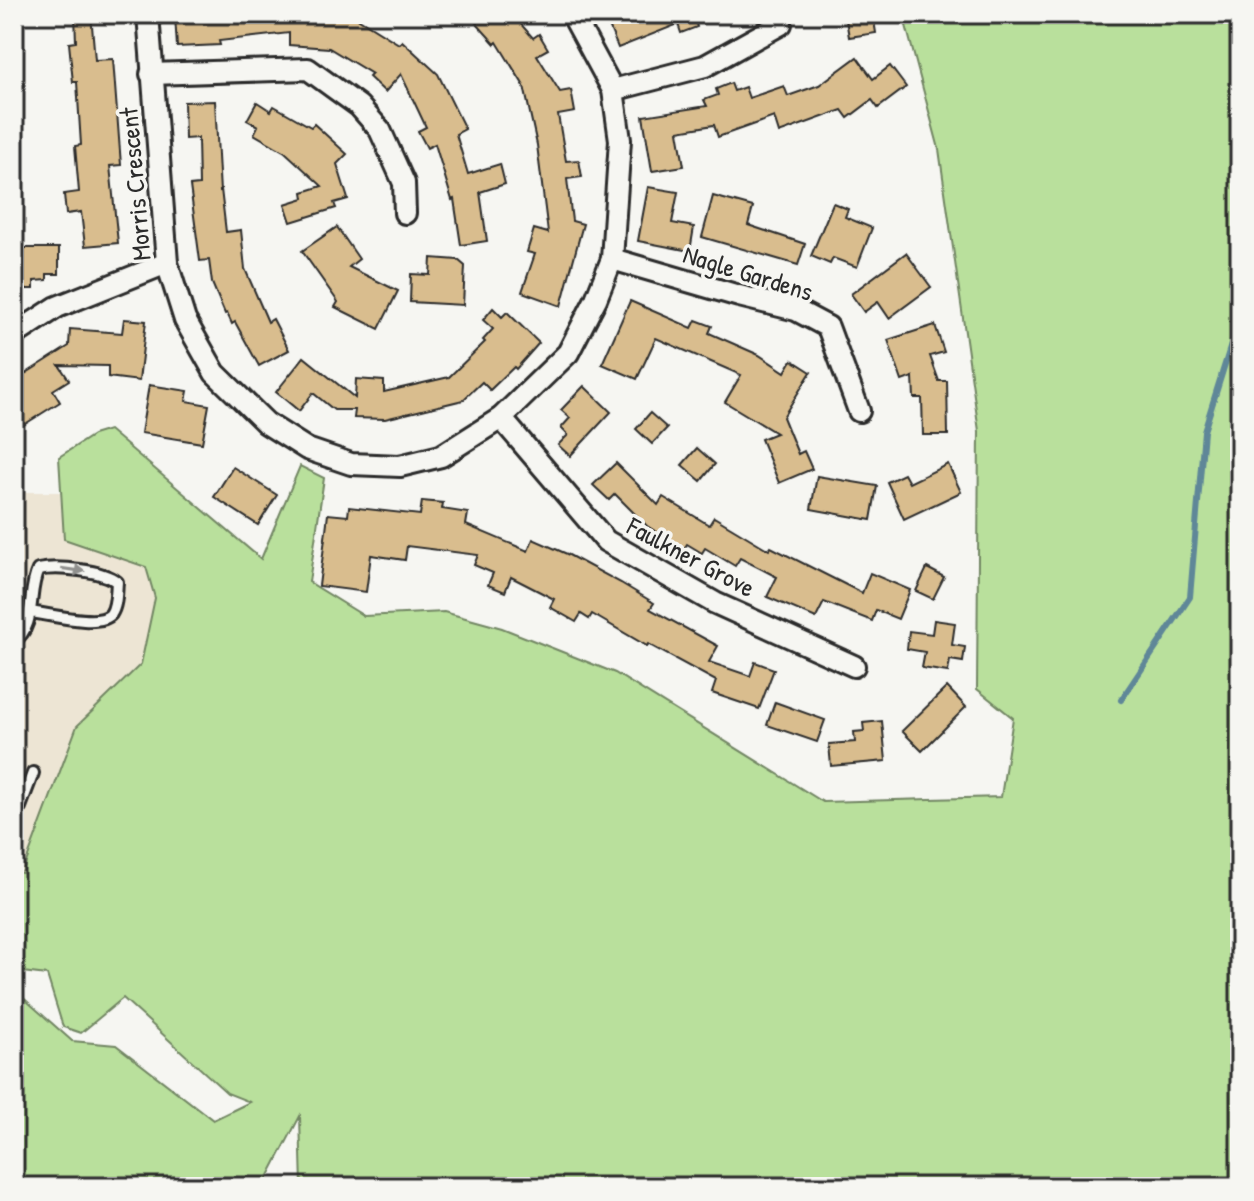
<svg xmlns="http://www.w3.org/2000/svg" width="1254" height="1201" viewBox="0 0 1254 1201" font-family="'Patrick Hand',sans-serif">
<rect width="100%" height="100%" fill="#f6f6f2"/>
<filter id="ink" filterUnits="userSpaceOnUse"><feTurbulence type="fractalNoise" baseFrequency=".0125" numOctaves="2"/><feDisplacementMap in="SourceGraphic" scale="16" xChannelSelector="R" yChannelSelector="G"/><feConvolveMatrix kernelMatrix="1 2 1 2 8 2 1 2 1" color-interpolation-filters="sRGB"/></filter>
<g filter="url(#ink)">
<polygon fill="#ede5d4" points="14,492 60,492 64,539 147,567 155,598 141,664 77,726 22,873 14,871"/>
<polygon fill="#b9e09c" stroke="#728664" stroke-width="2" points="903,14 1240,14 1240,1187 302,1187 300,1116 263,1187 14,1187 14,995 19,994 72,1041 116,1045 213,1120 250,1102 227,1093 123,998 81,1033 63,1027 47,975 14,971 14,871 22,873 77,726 141,664 155,598 146,567 64,539 59,457 93,435 109,430 261,559 300,466 324,478 309,582 364,616 444,612 502,628 615,673 823,802 1001,797 1013,718 977,689 979,431 939,149"/>
<g fill="none" stroke-linecap="round" stroke-linejoin="round">
<polyline stroke="#5e8798" stroke-width="6" points="1121,700 1190,597 1204,431 1240,316"/>
</g>
<g fill="#d9bd8e" stroke="#2b2b2b" stroke-width="2">
<polygon points="75,14 91,14 95,60 113,59 121,165 110,166 118,243 85,246 81,212 66,214 64,194 79,192 75,146 81,145 77,82 73,82 69,43 76,42"/>
<polygon points="184,14 351,14 399,44 402,41 438,74 465,129 456,134 468,174 500,164 505,184 480,192 487,241 461,245 454,199 452,200 435,144 427,148 418,131 426,127 401,74 385,92 369,77 372,74 329,48 289,45 289,33 219,41 220,45 177,47 175,16"/>
<polygon points="468,14 512,14 533,38 539,34 548,49 537,55 560,92 571,90 575,112 558,115 566,161 579,160 582,177 567,179 572,221 583,224 561,306 522,292 535,254 527,252 534,229 548,233 537,145 524,86 497,42 495,44"/>
<polygon points="604,14 700,14 694,17 697,27 681,33 678,24 618,48"/>
<polygon points="845,14 873,14 876,33 849,37"/>
<polygon points="857,57 873,79 890,66 906,87 878,108 872,100 848,118 842,110 779,133 774,117 718,137 714,125 678,131 684,166 652,171 643,116 707,106 704,100 718,95 716,89 731,83 734,91 745,87 749,98 784,86 788,96 819,85"/>
<polygon points="215,101 220,192 221,189 226,232 241,230 245,269 268,322 273,319 289,350 259,366 235,322 232,324 227,313 225,314 212,283 209,260 200,261 190,186 199,185 198,138 185,139 184,102"/>
<polygon points="257,102 271,111 274,106 311,127 314,124 347,154 337,164 348,199 334,203 336,208 291,222 285,204 304,198 303,192 322,186 285,152 254,134 258,126 247,120"/>
<polygon points="648,187 678,192 672,223 694,227 690,251 638,241"/>
<polygon points="713,196 753,207 748,225 805,244 798,265 702,237"/>
<polygon points="833,203 848,209 845,217 872,228 857,267 833,258 830,264 811,256"/>
<polygon points="337,227 359,259 349,267 398,291 379,329 335,307 338,302 302,251"/>
<polygon points="14,248 59,248 59,274 47,274 47,280 34,281 34,289 14,289"/>
<polygon points="906,253 931,287 889,318 878,302 864,312 851,294"/>
<polygon points="431,258 458,260 465,266 463,305 410,302 411,274 430,275"/>
<polygon points="630,301 692,328 696,320 712,326 709,333 759,355 785,372 792,360 811,372 783,417 798,454 804,451 812,469 779,483 761,439 776,433 725,402 741,375 656,338 637,379 602,364"/>
<polygon points="493,308 502,317 507,312 539,343 516,369 514,367 490,390 482,382 463,400 385,419 354,418 355,410 334,410 313,393 299,411 276,392 304,357 355,398 356,379 384,381 384,392 449,377 485,342 483,340 493,329 483,320"/>
<polygon points="124,319 146,321 139,381 108,377 108,366 59,365 69,380 53,390 60,402 14,431 14,381 69,346 70,329 122,333"/>
<polygon points="935,325 944,352 930,356 939,381 947,381 948,435 923,435 922,398 914,398 913,377 902,381 888,340"/>
<polygon points="149,385 188,391 186,401 209,405 202,443 141,433"/>
<polygon points="584,386 611,412 570,456 558,445 568,435 561,428 570,418 561,410"/>
<polygon points="650,413 667,428 652,444 636,429"/>
<polygon points="697,448 715,464 701,481 682,465"/>
<polygon points="616,463 658,505 663,497 709,525 714,517 769,550 771,547 862,593 870,573 910,590 898,619 876,610 872,621 824,602 816,618 767,597 777,577 740,558 735,566 705,548 702,553 687,544 684,549 647,526 615,494 609,500 593,485"/>
<polygon points="948,464 961,492 904,519 887,482 904,474 909,483"/>
<polygon points="233,467 277,495 258,525 214,497"/>
<polygon points="817,476 877,486 871,520 811,509"/>
<polygon points="422,501 443,503 442,509 468,513 466,525 528,551 533,539 567,554 621,583 654,603 650,609 718,646 709,662 750,676 755,662 774,669 759,709 712,693 716,681 648,644 647,646 592,614 589,619 581,614 576,622 550,607 554,599 511,577 505,592 488,585 493,573 474,565 478,555 407,546 405,560 371,555 366,592 319,586 328,514 348,516 349,507 420,515"/>
<polygon points="927,568 944,577 933,599 916,591"/>
<polygon points="934,620 955,623 952,645 965,647 963,662 950,660 948,672 922,668 925,652 907,649 909,631 932,634"/>
<polygon points="947,687 966,707 922,751 902,731"/>
<polygon points="775,702 825,720 817,742 767,725"/>
<polygon points="882,721 886,761 831,766 829,744 855,742 854,732 864,731 863,723"/>
</g>
<g fill="none" stroke-linecap="round" stroke-linejoin="round">
<g stroke="#2b2b2b" stroke-width="16">
<g id="service">
<path d="M14,641c23,-16 13,-49 24,-71 19,-4 65,0 79,12 -1,10 0,23 -6,32 -11,14 -63,0 -81,-2"/>
<polyline points="14,823 33,773"/>
</g>
</g>
<g stroke="#2b2b2b" stroke-width="26">
<g id="minor">
<polyline points="148,14 167,263 185,320 215,373 266,423 307,449 351,464 400,466 441,456 501,418 568,353 596,299 612,259 620,140 613,90 572,14"/>
<polyline points="151,74 308,69 359,106 380,130 404,183 405,213"/>
<polyline points="613,90 705,66 781,24"/>
<polyline points="612,259 739,296 796,310 828,327 859,411"/>
<polyline points="14,335 57,307 167,263"/>
<polyline points="501,418 606,541 715,603 854,666"/>
</g>
</g>
<use href="#service" stroke="#f6f6f2" stroke-width="10"/>
<use href="#minor" stroke="#f6f6f2" stroke-width="20"/>
</g>
<defs><path id="oneway-solid" d="M-6-.8H1V-3.2L6.5 0L1 3.2V.8H-6Z" transform="scale(2)"/></defs>
<use fill="#90908e" href="#oneway-solid" transform="translate(73 570) rotate(8)"/>
</g>
<g text-anchor="middle" stroke-width="7" stroke-linejoin="round" paint-order="stroke">
<g font-size="26" fill="#2b2b2b" stroke="#f6f6f2">
<text transform="translate(135 184) rotate(-95)" y="9">Morris Crescent</text>
<text transform="translate(748 273) rotate(17)" y="9">Nagle Gardens</text>
<text transform="translate(691 557) rotate(28)" y="9">Faulkner Grove</text>
</g>
</g>
<rect width="1254" height="1201" fill="none" stroke="#f6f6f2" stroke-width="48"/>
<rect x="24" y="24" width="1206" height="1153" fill="none" stroke="#2b2b2b" stroke-width="3" filter="url(#ink)"/>
</svg>
